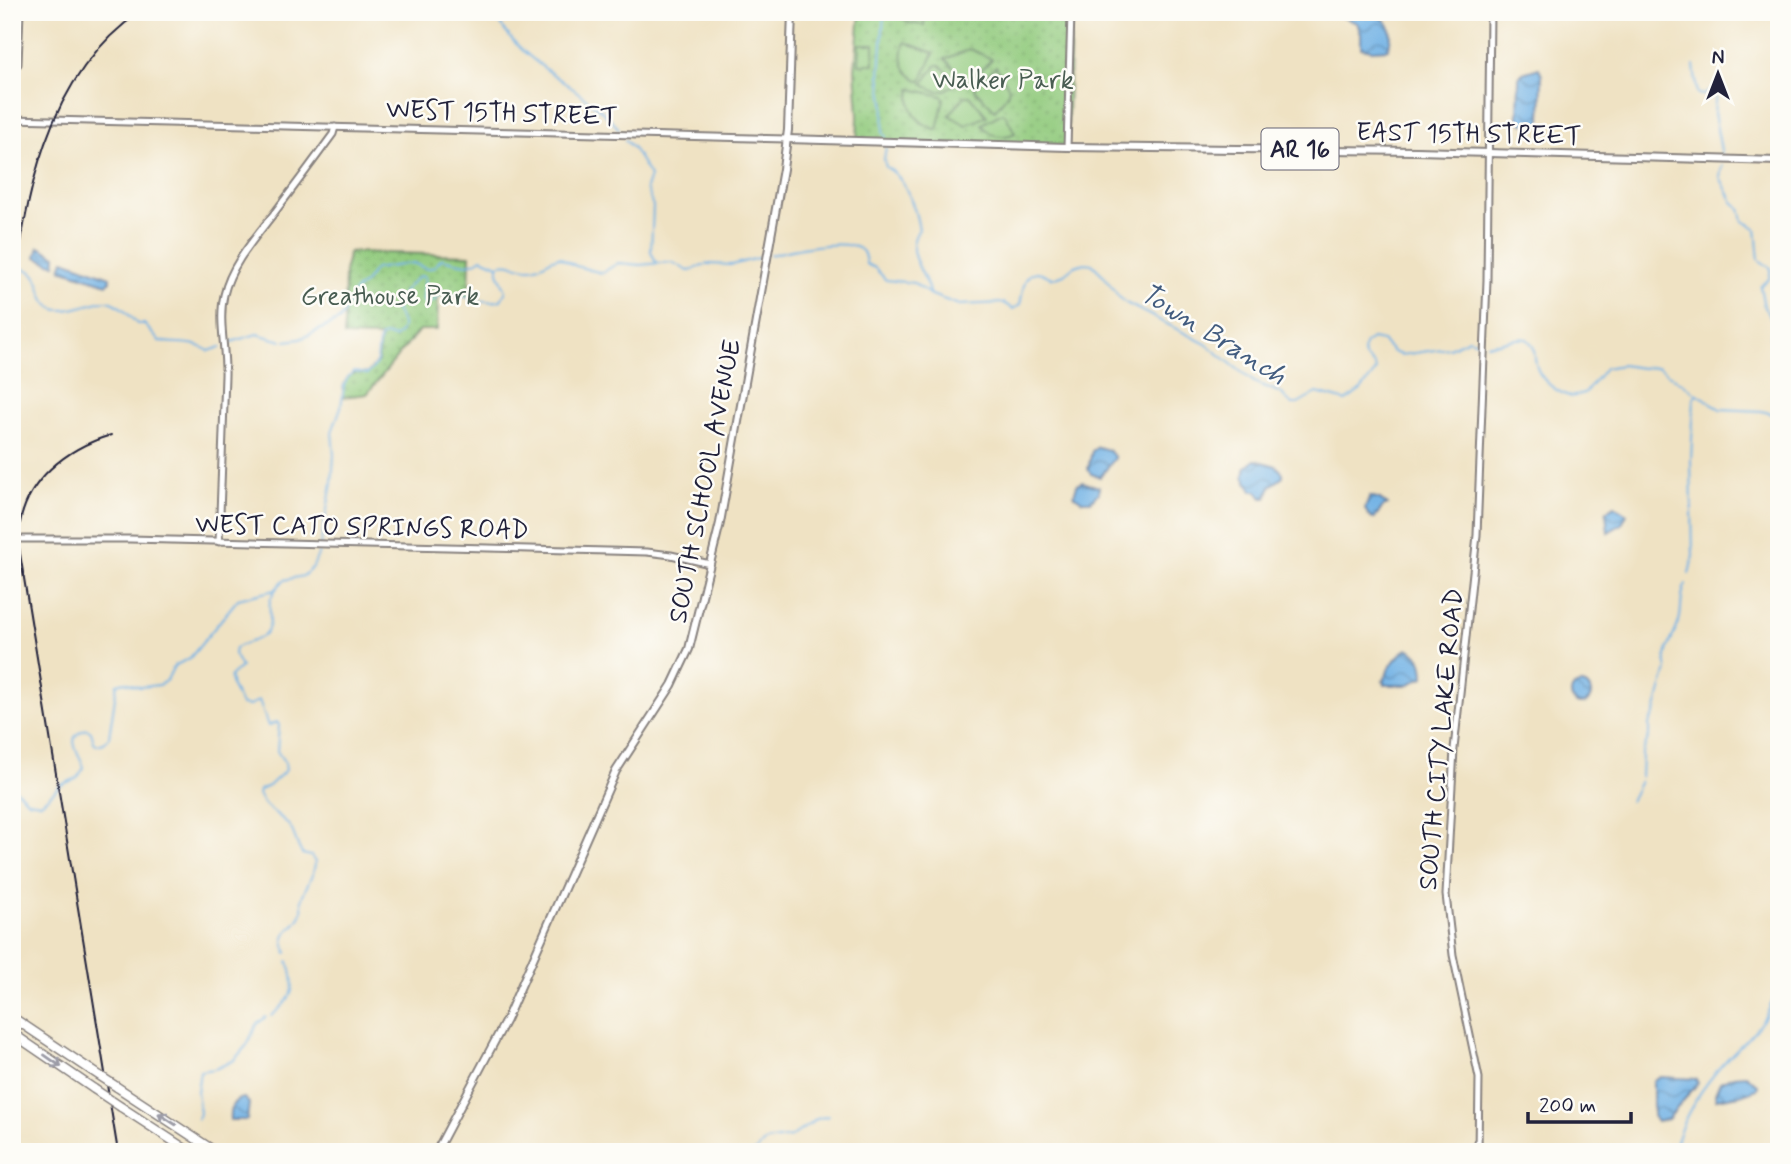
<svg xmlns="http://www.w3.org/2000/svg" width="1791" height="1164" viewBox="0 0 1791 1164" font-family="Mynerve,sans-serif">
<defs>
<pattern id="grass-dots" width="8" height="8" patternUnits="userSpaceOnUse" patternTransform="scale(1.75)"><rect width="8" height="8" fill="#91ca7d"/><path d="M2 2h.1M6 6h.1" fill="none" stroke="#7dad6d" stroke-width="1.8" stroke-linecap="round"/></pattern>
<pattern id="water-waves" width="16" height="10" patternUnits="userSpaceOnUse" patternTransform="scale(1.75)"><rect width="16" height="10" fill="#72b2e5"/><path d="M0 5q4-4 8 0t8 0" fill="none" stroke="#5d90bb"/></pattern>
</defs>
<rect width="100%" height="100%" fill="#fdfcf7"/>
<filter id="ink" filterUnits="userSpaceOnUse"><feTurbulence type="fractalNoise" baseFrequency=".0143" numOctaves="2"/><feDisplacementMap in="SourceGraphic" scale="14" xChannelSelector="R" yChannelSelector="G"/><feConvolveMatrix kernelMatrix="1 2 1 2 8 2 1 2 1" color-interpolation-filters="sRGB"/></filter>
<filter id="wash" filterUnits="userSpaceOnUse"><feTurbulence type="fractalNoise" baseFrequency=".00686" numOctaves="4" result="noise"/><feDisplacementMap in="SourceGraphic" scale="28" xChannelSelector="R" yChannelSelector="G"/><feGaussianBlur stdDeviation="1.57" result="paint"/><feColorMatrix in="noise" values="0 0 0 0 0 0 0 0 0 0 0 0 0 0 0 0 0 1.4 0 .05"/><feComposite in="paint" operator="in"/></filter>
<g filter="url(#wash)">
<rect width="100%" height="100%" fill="#efe2c3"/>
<g fill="url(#grass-dots)" stroke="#5a765c" stroke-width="2">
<polygon points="860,12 1071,12 1067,147 857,141 858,116 855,69"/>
<path d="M349,252l121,3 -1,41h-31l-1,34h-18l-52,64 -24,3c-1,-17 6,-27 24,-23l11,-13 2,-24 -36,-1 1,-68z"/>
</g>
<g fill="#91ca7d" stroke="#5a765c" stroke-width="2">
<polygon points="896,12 925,12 924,25 909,23"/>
<path d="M905,42l29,11 -13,28c-18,-8 -22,-21 -16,-39z"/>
<polygon points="860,44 874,44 874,64 859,64"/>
<polygon points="970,49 992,59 971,80 966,81 945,59"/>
<path d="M937,65h3l17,17c-13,12 -21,12 -34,1z"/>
<polygon points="996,66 1009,88 1007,95 995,110 975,90 975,86"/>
<path d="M911,89l31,7 2,3 -7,31c-20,-7 -30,-19 -26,-41z"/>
<polygon points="965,96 970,96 987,116 966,125 949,115"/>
<path d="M1002,113l3,1 10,19c-13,6 -25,4 -33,-9z"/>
</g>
<g fill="url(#water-waves)" stroke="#4a6a90" stroke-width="2">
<path d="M1351,12c25,0 48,6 37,37l-16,1 -11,-2v-14l-4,-11 -17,-7z"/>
<polygon points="1539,68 1542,76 1541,121 1537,125 1523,124 1518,119 1519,77 1523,73"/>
<polygon points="39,247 56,256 55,265 36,257"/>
<polygon points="64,260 110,277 110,282 107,284 61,269"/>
<polygon points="1098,447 1109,450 1115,458 1100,477 1091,474 1088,469 1092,451"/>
<polygon points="1255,460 1276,466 1283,473 1283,477 1271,486 1266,498 1262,498 1257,491 1252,491 1244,476 1246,467"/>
<polygon points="1082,482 1099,487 1098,493 1091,501 1082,501 1074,495 1077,485"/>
<polygon points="1370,496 1380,499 1387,505 1382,508 1374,519 1370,518 1365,509"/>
<polygon points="1615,506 1627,514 1622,524 1608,532 1606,511"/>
<path d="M1409,649c12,6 15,15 15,28l-17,8h-22l-2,-4c5,-11 14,-29 26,-32z"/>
<circle cx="1581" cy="694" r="10"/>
<polygon points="1746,1075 1758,1085 1757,1089 1740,1095 1716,1099 1715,1094 1720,1082 1733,1076"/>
<polygon points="1660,1077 1696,1079 1698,1083 1668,1119 1657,1122 1653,1116 1653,1082 1655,1079"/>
<path d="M244,1098l5,5 -2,17h-17c-1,-9 2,-21 14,-22z"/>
</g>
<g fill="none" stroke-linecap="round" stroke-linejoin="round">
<g stroke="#72b2e5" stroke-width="2">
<path d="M494,12c21,50 90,74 125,117"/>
<polyline points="884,12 880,75 884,102 883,133 886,137"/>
<polyline points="1694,65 1697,94 1704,95 1711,90 1716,91 1714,113 1722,156"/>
<polyline points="625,140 633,148 650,176 646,188 653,206 651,252 656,262"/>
<path d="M886,147l-2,13 2,7c21,11 29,41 33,62 -17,26 7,41 10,64"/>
<polyline points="1722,166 1720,177 1733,202 1740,208 1743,221 1756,228 1759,260 1771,268 1769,279 1760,286 1764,307 1774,322 1770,339 1779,351"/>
<path d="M770,255c19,-5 73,-17 90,-6 5,3 5,9 6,15l9,4 11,12 28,3 15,11 30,11 45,-2 9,6 7,-4c3,-11 2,-32 17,-33 6,0 10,5 16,6l11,-4 10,-8 11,-3 7,1 11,11 16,22 7,6 80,41 48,38 27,11 10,11h7l19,-11 29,8 15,-11 15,-19 -1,-5 -10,-9 -2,-6 3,-8 6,-4 10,2 11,11 8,3 48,-7 20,-9 12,4"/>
<path d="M12,268c6,2 11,0 16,2 16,6 9,32 27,39 5,2 10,1 16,0 37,-7 37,-19 66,15h7l15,17c19,4 33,-1 50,10l12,-4"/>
<path d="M286,341l14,-2 40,-19 15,-29 10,-8 10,-14 38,-6 14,6 7,-2 7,-8c15,2 28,10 41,-1l16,7c12,-5 21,4 34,3 10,-1 17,-9 27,-11l17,9 26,7 16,-10 22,2 32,-3 16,9 20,-7 24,1 33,-9"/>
<polyline points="228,343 257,334 282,341"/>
<path d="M1487,344c14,1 26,-8 40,-5 10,8 6,14 9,25 3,16 22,29 36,33l14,-5 19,-24 16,-3 21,3 16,-1 62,42 42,2 17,5"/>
<polyline points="1689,574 1693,556 1691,460 1694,398 1697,393"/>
<path d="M275,590c-1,4 -4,7 -5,10 -2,13 5,27 -9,37 -7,5 -18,6 -26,11l-1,6 7,13 -11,10 2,10 9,18 8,1 10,-6 9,26 9,-4 2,3 -2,26 8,12 1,7 -17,16 -10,4 -1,4c6,16 23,20 32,33 5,7 6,17 12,27l9,2 4,6c0,14 -10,24 -13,36 -1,6 2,11 -1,17 -7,17 -24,13 -14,38"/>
<path d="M1641,777l1,-23 7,-18v-12l6,-12 12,-43c-5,-14 5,-29 10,-42 7,-14 1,-29 9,-43"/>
<path d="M12,786l16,15 13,2 20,-18 16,-7 7,-10c-2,-13 -23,-31 3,-39l4,3 3,10 3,3 7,-2 5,-6 8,-53 8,-2 15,5 19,-2 8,-5 7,-14 16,-8 48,-59 37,-9 9,-10 19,-4 10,-9 6,-15 13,-69 2,-28 -2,-23 9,-25 3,-22 4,-8 6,-5 13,2c16,-14 8,-19 13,-36l5,-3 9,3c14,-10 7,-16 2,-28 5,-15 10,-24 24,-34l5,1 -2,24 3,2 8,-2 4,-5c21,-5 48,10 63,4l5,-9 -8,-19v-7"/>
<polyline points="1630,801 1640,781"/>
<path d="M271,1016c22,-17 27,-28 17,-55"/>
<polyline points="198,1119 200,1113 197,1092 200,1071 215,1069 234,1060 247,1045 257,1024 266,1017"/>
<polyline points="755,1152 766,1141 791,1137 817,1119 828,1116"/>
<path d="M1673,1152c8,-31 23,-56 43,-80 28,-35 52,-43 63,-91"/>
</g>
</g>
</g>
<g filter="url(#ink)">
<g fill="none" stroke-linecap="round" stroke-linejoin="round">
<g stroke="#88827f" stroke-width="9">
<g id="secondary">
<polyline points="12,58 13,12"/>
<polyline points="12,119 787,139"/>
<polyline points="1067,147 1071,12"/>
<polyline points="12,158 15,67 18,64 20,12"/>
<polyline points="12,539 130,539 647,552 671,555 710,564"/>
<path d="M219,542l6,-166c1,-27 -7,-55 -1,-81 7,-31 32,-58 51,-83 19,-25 39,-52 58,-78l2,-7"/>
<polyline points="1478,1152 1479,1078 1453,955 1446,895 1454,749 1477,535 1487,280 1490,12"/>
</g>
</g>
<g stroke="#88827f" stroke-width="10">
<g id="primary">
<polyline points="787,139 1067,147 1417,151 1779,161"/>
<polyline points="436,1152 506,1020 616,771 672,685 689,649 720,523 783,169 788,130 792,12"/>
</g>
</g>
<g stroke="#88827f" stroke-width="11">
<g id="highway">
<polyline points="12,1017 91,1070"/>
<polyline points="12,1033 94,1089"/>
<polyline points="117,1087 216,1152"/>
<polyline points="121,1107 190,1152"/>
</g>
</g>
<use href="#secondary" stroke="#fff" stroke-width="5"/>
<use href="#primary" stroke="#fff" stroke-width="6"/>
<use href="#highway" stroke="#fff" stroke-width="8"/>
<g stroke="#22223b" stroke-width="2">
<path d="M12,307c13,-107 32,-230 128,-295"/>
<polyline points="12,505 118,1152"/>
<path d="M19,530c5,-49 48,-82 92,-95"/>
</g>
<g stroke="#88827f" stroke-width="11" stroke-linecap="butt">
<g id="highway-bridge">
<polyline points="91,1070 117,1087"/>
<polyline points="94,1089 121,1107"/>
</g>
</g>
<use href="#highway-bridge" stroke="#fff" stroke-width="8"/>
</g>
<defs><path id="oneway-shaft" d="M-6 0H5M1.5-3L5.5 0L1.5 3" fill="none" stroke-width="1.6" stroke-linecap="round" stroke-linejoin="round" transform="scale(1.75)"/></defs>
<g stroke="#9c9ca7">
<use href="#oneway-shaft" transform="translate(53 1061) rotate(35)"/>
<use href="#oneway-shaft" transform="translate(167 1119) rotate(-147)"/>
</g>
</g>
<g text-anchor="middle" stroke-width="5" stroke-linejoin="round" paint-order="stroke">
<rect fill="#fdfcf7" stroke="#646373" stroke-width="2" x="1261.5" y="128.5" width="77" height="41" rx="5"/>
<g font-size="24" font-weight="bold" fill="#22223b">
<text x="1300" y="157">AR 16</text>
</g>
<g font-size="26" fill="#495d52" stroke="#fdfcf7">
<text x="1003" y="88">Walker Park</text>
<text x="390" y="304">Greathouse Park</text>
</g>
<g font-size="26" fill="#22223b" stroke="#fdfcf7">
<text transform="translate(502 112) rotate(2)" y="9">WEST 15TH STREET</text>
<text transform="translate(1469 133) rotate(1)" y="9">EAST 15TH STREET</text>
<text transform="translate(704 481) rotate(-79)" y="9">SOUTH SCHOOL AVENUE</text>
<text transform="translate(362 526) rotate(1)" y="9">WEST CATO SPRINGS ROAD</text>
<text transform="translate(1440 739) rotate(-85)" y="9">SOUTH CITY LAKE ROAD</text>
</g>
<g font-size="28" font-style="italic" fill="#425c7f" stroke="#fdfcf7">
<text transform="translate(1214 333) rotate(32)" y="10">Town Branch</text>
</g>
</g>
<rect width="1791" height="1164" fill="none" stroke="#fdfcf7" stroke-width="42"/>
<g transform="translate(1718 74)" stroke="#fdfcf7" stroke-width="5" paint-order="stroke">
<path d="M0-5L12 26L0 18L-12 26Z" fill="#22223b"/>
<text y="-10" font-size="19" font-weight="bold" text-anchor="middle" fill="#22223b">N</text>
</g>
<path d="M1528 1112v10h103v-10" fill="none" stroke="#22223b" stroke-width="3.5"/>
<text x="1539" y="1112" font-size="21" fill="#22223b" stroke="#fdfcf7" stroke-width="5" paint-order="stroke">200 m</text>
</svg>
